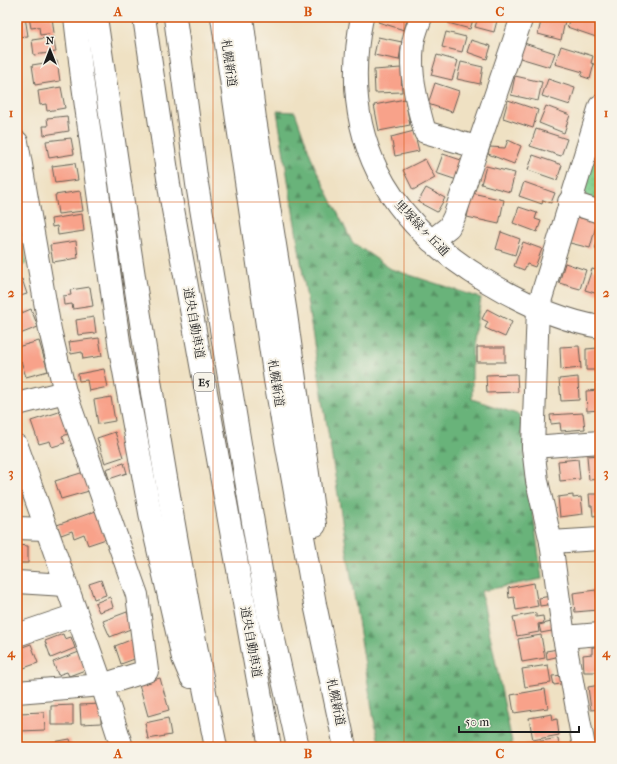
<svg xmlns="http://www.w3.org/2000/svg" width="617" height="764" viewBox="0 0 617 764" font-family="'IM FELL French Canon','Noto Serif JP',serif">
<defs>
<pattern id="grass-dots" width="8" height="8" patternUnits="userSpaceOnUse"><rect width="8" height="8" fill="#82d190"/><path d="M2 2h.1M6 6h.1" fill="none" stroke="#70b37c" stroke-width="1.8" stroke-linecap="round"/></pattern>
<pattern id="forest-firs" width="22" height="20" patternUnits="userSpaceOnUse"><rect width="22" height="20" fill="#69b37a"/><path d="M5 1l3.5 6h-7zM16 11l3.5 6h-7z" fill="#569163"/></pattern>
</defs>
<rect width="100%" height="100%" fill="#f7f3e8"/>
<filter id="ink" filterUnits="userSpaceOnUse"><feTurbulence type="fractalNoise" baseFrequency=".025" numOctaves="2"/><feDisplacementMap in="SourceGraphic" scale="8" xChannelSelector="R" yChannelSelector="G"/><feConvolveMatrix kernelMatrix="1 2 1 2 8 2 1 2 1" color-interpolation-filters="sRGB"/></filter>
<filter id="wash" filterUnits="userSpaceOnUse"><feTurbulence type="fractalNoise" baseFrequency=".012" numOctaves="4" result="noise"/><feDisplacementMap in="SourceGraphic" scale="16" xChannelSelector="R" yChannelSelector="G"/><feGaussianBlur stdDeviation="0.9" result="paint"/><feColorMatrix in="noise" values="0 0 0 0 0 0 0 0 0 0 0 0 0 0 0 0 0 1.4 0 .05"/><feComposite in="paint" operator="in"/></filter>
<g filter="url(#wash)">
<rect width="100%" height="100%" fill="#efe1c3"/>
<g fill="url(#grass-dots)" stroke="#4f7656">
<polygon points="597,148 600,149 600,200 587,197 584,190"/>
<polygon points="17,197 26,264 17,267"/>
</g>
<polygon fill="url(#forest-firs)" stroke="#42684b" points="277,111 295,112 314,165 352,242 391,269 481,298 472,346 472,399 520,415 542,579 481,591 513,747 380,747 373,715"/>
<g id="blocks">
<g fill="#f8a28a">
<polygon points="17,17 25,17 28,36 17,37"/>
<polygon points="29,17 52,17 54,33 40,35 39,27 31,28"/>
<polygon points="380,17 408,17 404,30 378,22"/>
<polygon points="449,17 474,17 470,29 448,23"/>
<polygon points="478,17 498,17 494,32 475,27"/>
<polygon points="542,17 565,21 561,40 538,34"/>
<polygon points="570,17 600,17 599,38 567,27"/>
<polygon points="446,32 466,37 462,52 442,47"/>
<polygon points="53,37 56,52 34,55 32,40"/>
<polygon points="378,37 402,42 399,60 374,55"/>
<polygon points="471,40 491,46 487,59 467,52"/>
<polygon points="524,43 555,53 550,67 520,58"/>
<polygon points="561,46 593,56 591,63 594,64 590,79 581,76 583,72 555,64"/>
<polygon points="437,55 458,61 452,80 431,75"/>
<polygon points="57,61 60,81 35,85 32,65"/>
<polygon points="461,62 483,67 480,84 457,79"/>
<polygon points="401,68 402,92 375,93 374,70"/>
<polygon points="515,76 542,82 538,101 511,95"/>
<polygon points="548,79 575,88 570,105 542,96"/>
<polygon points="435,83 459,91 452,112 428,104"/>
<polygon points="61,87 65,108 47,111 46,104 40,105 38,91"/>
<polygon points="405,99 410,125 379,131 374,105"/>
<polygon points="508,100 538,110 533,128 503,118"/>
<polygon points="546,106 570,115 564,133 539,123"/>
<polygon points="67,116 69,131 44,135 43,126 48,126 47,118"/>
<polygon points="536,129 567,139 561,156 530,146"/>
<polygon points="414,131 419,151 395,156 391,137"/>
<polygon points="71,138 74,154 49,158 46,141"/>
<polygon points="508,140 521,146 514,164 488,154 490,147 505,148"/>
<polygon points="443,154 464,161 457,180 436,173"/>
<polygon points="533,155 562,165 557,180 528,170"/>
<polygon points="425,159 435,178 413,190 403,170"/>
<polygon points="75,163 78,180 55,183 52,166"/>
<polygon points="486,166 515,173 510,192 481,184"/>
<polygon points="524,182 555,193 551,203 543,200 542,204 519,196"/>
<polygon points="426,188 445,198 437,212 418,202"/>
<polygon points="80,191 83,211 58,214 55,195"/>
<polygon points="472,193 504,200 499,224 467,217"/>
<polygon points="519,207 537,213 535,219 541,221 537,232 513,223"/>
<polygon points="82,214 84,231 58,235 57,226 52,227 51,219"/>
<polygon points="573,216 597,222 590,248 566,242"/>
<polygon points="501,232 520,239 515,255 496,249"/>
<polygon points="600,233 600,250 595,249"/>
<polygon points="76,241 78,258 53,262 50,245"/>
<polygon points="523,242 542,249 535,267 527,264 524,270 514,266"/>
<polygon points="565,263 586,270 580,289 559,283"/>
<polygon points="592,269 600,271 600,289 598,294 585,290"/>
<polygon points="22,279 27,294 17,297 17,281"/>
<polygon points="90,287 93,306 73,309 72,304 64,305 63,296 71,295 70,290"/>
<polygon points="31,309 38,327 20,334 19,331 17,331 17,315"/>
<polygon points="487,309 512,322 505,337 485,328 488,322 482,319"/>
<polygon points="94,317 96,333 78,335 76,320"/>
<polygon points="99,338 102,356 83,359 82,352 71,354 69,342"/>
<polygon points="39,341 48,371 26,377 21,361 17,362 17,347"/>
<polygon points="579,346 581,368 561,370 560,347"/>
<rect x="477" y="347" width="28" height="15"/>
<polygon points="598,348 600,350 600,370 586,370 586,349"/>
<polygon points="104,369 108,387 89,391 87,380 79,381 78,374"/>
<polygon points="517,374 518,392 487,393 486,375"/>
<polygon points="578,377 579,400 561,401 559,379"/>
<polygon points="600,390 600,410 587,411 586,391"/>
<polygon points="111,397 115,421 98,424 94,400"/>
<polygon points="62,411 69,434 62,436 65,443 52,447 50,441 39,444 31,421"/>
<polygon points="583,413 585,429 561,431 560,423 551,424 550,415"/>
<polygon points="115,432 123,457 105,463 97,438"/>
<polygon points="600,455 600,479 589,480 587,456"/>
<polygon points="578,459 580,479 560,481 558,461"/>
<polygon points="124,463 127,473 109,479 106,469"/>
<polygon points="84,472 89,491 61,499 55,481"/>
<polygon points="17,487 23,487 21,512 17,512"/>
<polygon points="589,494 600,494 600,515 593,516 592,506 590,506"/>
<polygon points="573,495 573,498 581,497 583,514 560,517 558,497"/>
<polygon points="96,511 106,539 88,545 84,534 74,538 72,531 61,535 57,525"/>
<polygon points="17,545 28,546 28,563 17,563"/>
<polygon points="101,580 106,595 94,599 89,584"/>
<polygon points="534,583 538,606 516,610 514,597 509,598 508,588"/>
<polygon points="596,590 598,610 575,612 573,593"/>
<polygon points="551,596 553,604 540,606 539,598"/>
<polygon points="110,597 113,607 99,612 95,603"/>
<polygon points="127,612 133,628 110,637 103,621"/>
<polygon points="536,613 536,617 543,616 544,623 538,624 539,632 517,636 513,617"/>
<polygon points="555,621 557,630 541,633 539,625"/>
<polygon points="63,634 65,639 71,637 75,648 51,658 45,641"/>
<polygon points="541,635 545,658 522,662 518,639"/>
<polygon points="133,639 140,657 121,664 115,646"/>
<polygon points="31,644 38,663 18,670 17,649"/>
<polygon points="592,647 600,647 600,672 584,672 583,655 592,654"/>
<polygon points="558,649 560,656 547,659 546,651"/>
<polygon points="79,652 85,670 69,676 67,672 58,675 53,662"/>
<polygon points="548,665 551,683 525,687 522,669"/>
<polygon points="564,675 566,683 554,685 552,676"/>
<polygon points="160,678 169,710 148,716 139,684"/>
<polygon points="600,685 600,709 591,710 588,687"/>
<polygon points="545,689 548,708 514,713 511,695"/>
<polygon points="101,704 101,723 81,724 80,705"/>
<polygon points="73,705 73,725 51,725 51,706"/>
<polygon points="44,712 45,730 20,731 19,713"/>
<polygon points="552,714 553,720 557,719 559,735 533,740 529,718"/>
<polygon points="168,718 171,735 148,739 145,723"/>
<polygon points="558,738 559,747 526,747 525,744"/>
<polygon points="70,739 72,747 42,747 42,744"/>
</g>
</g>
</g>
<g filter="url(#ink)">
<use href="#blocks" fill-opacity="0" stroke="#666156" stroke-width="1"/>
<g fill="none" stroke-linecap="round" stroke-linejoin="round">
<g stroke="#666156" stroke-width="24">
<g id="minor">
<polyline points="75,17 82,78 120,349 151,518 183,658 191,677"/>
<path d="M96,17c35,244 70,488 120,730"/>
<polyline points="222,17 275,380 315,604 345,747"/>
<polyline points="242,17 255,119 286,314 315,525"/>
<path d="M362,17c-24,118 23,203 124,264 35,21 73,39 114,46"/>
<path d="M421,17c-3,9 -7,18 -8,27 -4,29 4,60 12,88l51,15"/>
<polyline points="17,142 50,330 65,392 137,595 147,671 102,685 17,692"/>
<polyline points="569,202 600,212"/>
<polyline points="431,241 449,227 454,217 522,17"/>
<polyline points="17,404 65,392"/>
<polyline points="17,446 102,685 122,747"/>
<polyline points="533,447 600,442"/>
<polyline points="17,528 46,529"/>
<polyline points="551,542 600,539"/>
<polyline points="17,582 65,585"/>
<polyline points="17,635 76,615"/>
<polyline points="564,637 600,634"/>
<polyline points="584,747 564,637 551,542 537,481 533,447 538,308 600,106"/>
</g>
</g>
<g stroke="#666156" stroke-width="24">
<g id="highway">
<polyline points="144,17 171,198 270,747"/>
<polyline points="175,17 197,184 268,613 298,747"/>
</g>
</g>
<use href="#minor" stroke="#fff" stroke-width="22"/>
<use href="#highway" stroke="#fff" stroke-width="22"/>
</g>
</g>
<path fill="none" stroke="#d4530e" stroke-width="1" stroke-opacity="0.55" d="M213,17v730M404,17v730M17,202h583M17,382h583M17,562h583"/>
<g text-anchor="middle" stroke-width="4" stroke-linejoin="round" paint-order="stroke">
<rect fill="#f7f3e8" stroke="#5e5c59" stroke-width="1" x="194" y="373" width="20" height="18" rx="3"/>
<g font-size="11" font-weight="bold" fill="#1c1c1c">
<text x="204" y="386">E5</text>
</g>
<g font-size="12" fill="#1c1c1c" stroke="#f7f3e8">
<text transform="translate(229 63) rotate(82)" y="4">札幌新道</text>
<text transform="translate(422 228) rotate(46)" y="4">里塚緑ヶ丘通</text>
<text transform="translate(194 323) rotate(80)" y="4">道央自動車道</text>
<text transform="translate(276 383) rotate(81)" y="4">札幌新道</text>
<text transform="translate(251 642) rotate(80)" y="4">道央自動車道</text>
<text transform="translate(336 702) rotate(78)" y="4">札幌新道</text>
</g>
</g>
<rect width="617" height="764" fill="none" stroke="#f7f3e8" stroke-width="44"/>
<g transform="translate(50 50)" stroke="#f7f3e8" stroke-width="3" paint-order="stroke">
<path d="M0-3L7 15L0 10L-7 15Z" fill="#1c1c1c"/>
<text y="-6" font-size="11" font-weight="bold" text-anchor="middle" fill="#1c1c1c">N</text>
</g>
<path d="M459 726v6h120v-6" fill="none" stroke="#1c1c1c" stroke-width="2"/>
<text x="465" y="726" font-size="12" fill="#1c1c1c" stroke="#f7f3e8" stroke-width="3" paint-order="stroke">50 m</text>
<rect x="22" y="22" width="573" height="720" fill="none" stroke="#d4530e" stroke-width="1.5"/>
<g font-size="13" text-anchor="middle" font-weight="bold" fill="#d4530e">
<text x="118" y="16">A</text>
<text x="308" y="16">B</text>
<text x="500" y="16">C</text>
<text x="11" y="117">1</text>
<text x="606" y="117">1</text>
<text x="11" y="297">2</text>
<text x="606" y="297">2</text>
<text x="11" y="477">3</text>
<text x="606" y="477">3</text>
<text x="11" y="657">4</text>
<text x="606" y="657">4</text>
<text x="118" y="758">A</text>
<text x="308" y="758">B</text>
<text x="500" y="758">C</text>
</g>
</svg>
